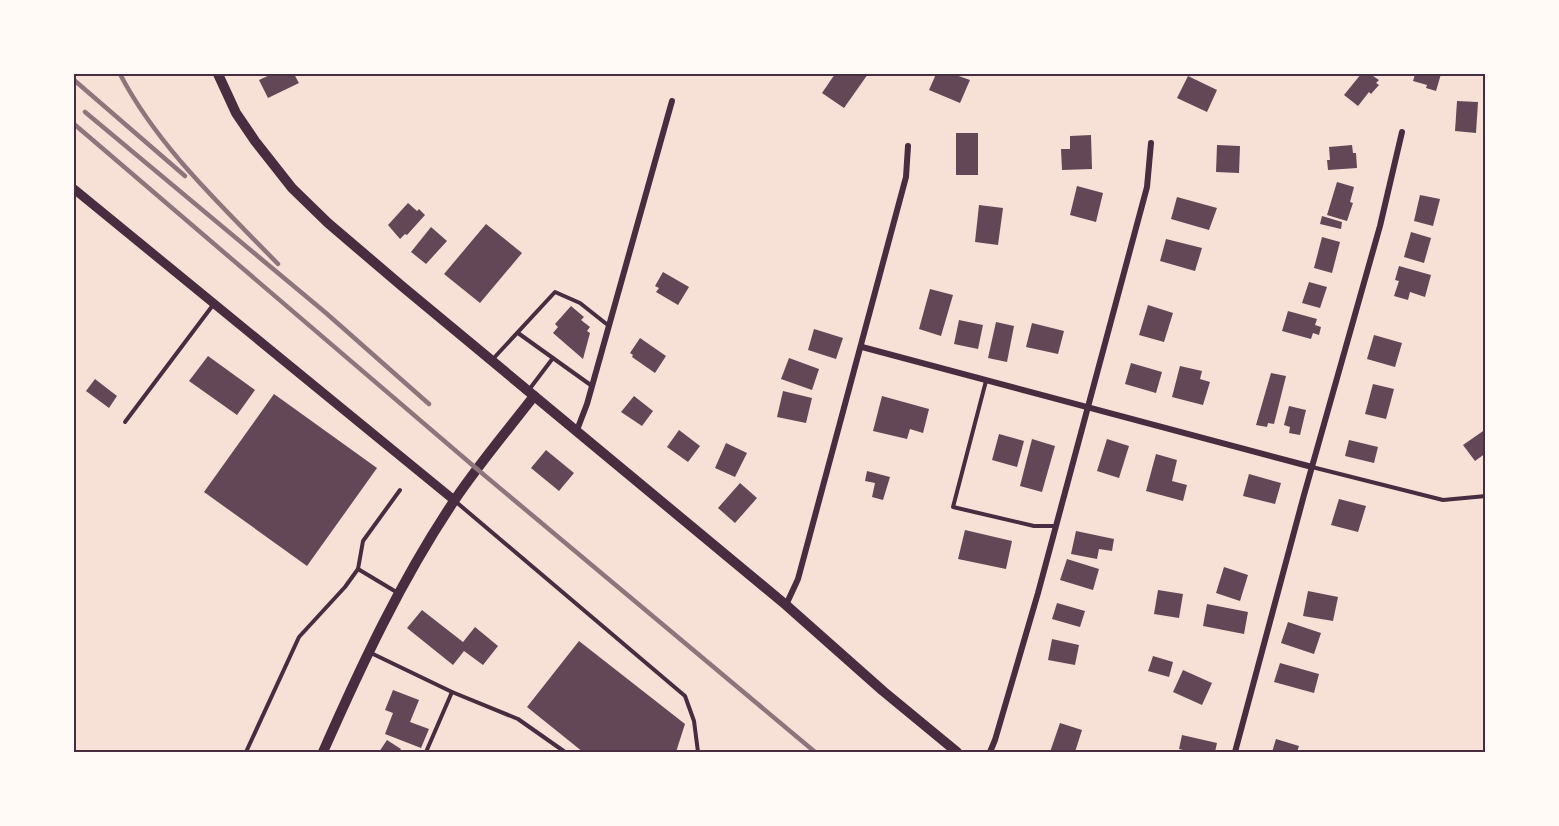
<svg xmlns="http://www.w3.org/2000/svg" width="1559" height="826" viewBox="0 0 1559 826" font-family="'Roboto Condensed',sans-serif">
<rect width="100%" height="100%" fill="#f7e1d7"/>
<g fill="#644757">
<polygon points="272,74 294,74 299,83 268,98 259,80"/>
<polygon points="835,74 868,74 844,108 822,93"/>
<polygon points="936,74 953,74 970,80 960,103 929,90"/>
<polygon points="1361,74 1370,74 1379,80 1376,83 1379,85 1371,94 1369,92 1358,106 1344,95"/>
<polygon points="1415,74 1441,74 1436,91 1426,88 1427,85 1413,81"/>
<polygon points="1188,76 1217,90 1207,112 1177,98"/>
<polygon points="1457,101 1478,102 1476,133 1455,131"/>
<rect x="956" y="133" width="22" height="42"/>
<polygon points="1091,135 1092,169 1062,170 1061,149 1070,149 1070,136"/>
<polygon points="1217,145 1240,146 1239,173 1216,172"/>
<polygon points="1352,145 1353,153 1356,153 1357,168 1328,170 1327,160 1330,160 1329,147"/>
<polygon points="1337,182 1354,187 1350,202 1353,203 1347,221 1327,215"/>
<polygon points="1077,186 1103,193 1096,222 1070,215"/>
<polygon points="1420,195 1440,199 1433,226 1414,221"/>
<polygon points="1177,197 1217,208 1209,230 1171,219"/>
<polygon points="408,203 417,211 419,209 425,215 407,235 405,234 400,239 388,225"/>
<polygon points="979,205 1003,208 998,245 975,242"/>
<polygon points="1322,216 1342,222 1341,229 1320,224"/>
<polygon points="486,224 522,253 480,303 444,274"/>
<polygon points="431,227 447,241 426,264 411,252"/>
<polygon points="1411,232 1431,238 1424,263 1404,257"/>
<polygon points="1322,237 1340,242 1332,273 1314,268"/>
<polygon points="1166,239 1202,248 1195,271 1160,261"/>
<polygon points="1399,266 1431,275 1425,297 1410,292 1408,300 1394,296 1399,281 1395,280"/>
<polygon points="663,272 689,287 678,305 656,292 659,288 655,286"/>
<polygon points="1309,282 1327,287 1320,308 1302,303"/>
<polygon points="930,289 953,295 941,336 919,329"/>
<polygon points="1148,305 1173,313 1164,342 1139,335"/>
<polygon points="571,306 584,317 581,320 590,327 587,331 590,333 583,359 553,333 558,327 555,324"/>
<polygon points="1288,311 1317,319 1315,325 1321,327 1319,335 1313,333 1311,339 1282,331"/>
<polygon points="959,320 983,325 978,349 954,344"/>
<polygon points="996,322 1014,326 1007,362 988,358"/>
<polygon points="1032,323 1064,331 1058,354 1026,347"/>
<polygon points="814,329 843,338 836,359 808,350"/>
<polygon points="1374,335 1402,343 1395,367 1367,359"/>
<polygon points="640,338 666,356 655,373 632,357 633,355 630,353"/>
<polygon points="208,356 255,390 237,415 189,381"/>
<polygon points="789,358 819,369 812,390 781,379"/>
<polygon points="1131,363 1162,372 1156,393 1125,384"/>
<polygon points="1180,366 1202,371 1200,379 1210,382 1203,405 1172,397"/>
<polygon points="1271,373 1286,376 1274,424 1268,423 1267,427 1256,425"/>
<polygon points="95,379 117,396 109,408 86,391"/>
<polygon points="1373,384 1394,389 1386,419 1365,414"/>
<polygon points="783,391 812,398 806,423 777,417"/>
<polygon points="274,394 377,468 307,566 204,492"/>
<polygon points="634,396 653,411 642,426 621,412"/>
<polygon points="882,396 929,409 923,433 910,429 907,439 873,431"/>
<polygon points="1289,406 1306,410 1300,435 1289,433 1290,427 1284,425"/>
<polygon points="1486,429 1486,453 1475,461 1463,445"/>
<polygon points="679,430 700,446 688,462 667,447"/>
<polygon points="999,434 1024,441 1017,467 992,460"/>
<polygon points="1032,439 1055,446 1042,492 1020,486"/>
<polygon points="1107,439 1129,446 1119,478 1097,471"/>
<polygon points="1349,440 1378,447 1374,463 1345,456"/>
<polygon points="726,443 747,453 735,477 715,468"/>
<polygon points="546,450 574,473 559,491 531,468"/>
<polygon points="1156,454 1177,460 1172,481 1187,485 1183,501 1146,491"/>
<polygon points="867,471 890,477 883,500 872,497 875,483 865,481"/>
<polygon points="1249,474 1281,483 1275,504 1243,496"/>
<polygon points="740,483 757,498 735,523 718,508"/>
<polygon points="1339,499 1366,506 1358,532 1331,525"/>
<polygon points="965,530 1012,541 1006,569 958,559"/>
<polygon points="1076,531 1114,539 1112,551 1099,549 1097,559 1071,554"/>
<polygon points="1067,559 1099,569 1093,590 1060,580"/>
<polygon points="1224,567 1248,575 1240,601 1216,593"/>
<polygon points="1158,590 1183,594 1179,618 1154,614"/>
<polygon points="1308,591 1338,597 1333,621 1303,616"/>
<polygon points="1057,603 1085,611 1080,627 1052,619"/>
<polygon points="1207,604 1248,612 1244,634 1203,626"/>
<polygon points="422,610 463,642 475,627 498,646 483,665 464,651 453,665 407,628"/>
<polygon points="1288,622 1321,633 1314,654 1281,643"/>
<polygon points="1052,639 1079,645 1075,665 1048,660"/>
<polygon points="579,641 685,724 676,752 583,752 527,707"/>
<polygon points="1153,656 1173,662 1169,677 1148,671"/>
<polygon points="1280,663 1319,674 1314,693 1274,682"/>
<polygon points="1183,670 1212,683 1202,705 1173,692"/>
<polygon points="393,690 419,700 410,722 429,729 421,748 385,734 393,713 385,710"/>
<polygon points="1060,723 1082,730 1075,752 1050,752"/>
<polygon points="1182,735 1217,743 1215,752 1187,752 1187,751 1179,749"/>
<polygon points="1276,739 1299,746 1297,752 1272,752"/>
<polygon points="387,740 401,749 399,752 379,752"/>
</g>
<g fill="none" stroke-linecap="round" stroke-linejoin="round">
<polyline stroke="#4a2c40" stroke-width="3" points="1484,454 1486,455"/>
<g stroke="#4a2c40" stroke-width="4">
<polyline points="518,333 592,386"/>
<polyline points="492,360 555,292 580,303 609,326"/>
<polyline points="986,381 953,507 1034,526 1056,526"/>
<polyline points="528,391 553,358"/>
<polyline points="125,422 213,305"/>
<polyline points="1312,467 1443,500 1486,496"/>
<polyline points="455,501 685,696 694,721 698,752"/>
<polyline points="358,569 398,593"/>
<polyline points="371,653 452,692 518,719 565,752"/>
<polyline points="246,752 299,637 345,587 358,569 363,541 400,490"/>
<polyline points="426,752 452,692"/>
</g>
<g stroke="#4a2c40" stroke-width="6">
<polyline points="862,347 1312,467"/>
<polyline points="577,430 587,404 672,101"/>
<polyline points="786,605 798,579 906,177 908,146"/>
<polyline points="990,752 995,740 1038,593 1147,187 1151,143"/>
<polyline points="1235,752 1304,495 1380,226 1402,132"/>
</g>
<polyline stroke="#4a2c40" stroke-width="9" points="74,189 454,500"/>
<g stroke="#4a2c40" stroke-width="10">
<polyline points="218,74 236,113 255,141 292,188 328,223 403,287 786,605 883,691 957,752"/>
<path d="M323,752c38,-86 78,-172 131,-251 24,-36 53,-70 80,-105"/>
</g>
<g stroke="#8f747c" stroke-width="4.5">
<path d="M120,74c38,73 101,131 158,190"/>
<polyline points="74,80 185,176"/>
<polyline points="85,112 326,313 429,404"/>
<polyline points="74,124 477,469 815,752"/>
</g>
</g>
<rect width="1559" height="826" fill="none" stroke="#fffaf5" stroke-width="150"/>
<rect x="75" y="75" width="1409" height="676" fill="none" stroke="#4a2c40" stroke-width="2"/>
</svg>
